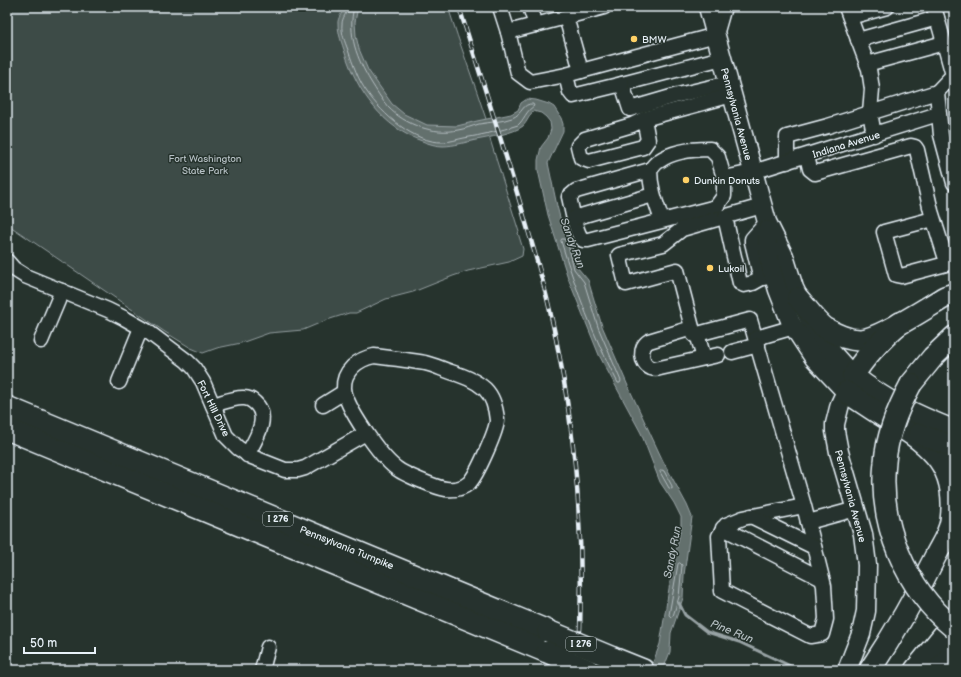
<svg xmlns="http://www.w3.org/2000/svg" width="961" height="677" viewBox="0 0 961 677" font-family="'Balsamiq Sans',sans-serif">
<rect width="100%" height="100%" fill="#26332d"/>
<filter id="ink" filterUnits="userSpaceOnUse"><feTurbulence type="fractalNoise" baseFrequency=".025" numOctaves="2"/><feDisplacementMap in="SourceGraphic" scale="8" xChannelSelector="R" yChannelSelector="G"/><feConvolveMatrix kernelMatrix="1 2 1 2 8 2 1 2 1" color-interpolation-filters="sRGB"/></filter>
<g filter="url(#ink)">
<path fill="#3e4b47" stroke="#939ea0" d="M7,7h441c12,38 26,75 38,112l-2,1 35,112 -1,1 5,16 -1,7 -13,6 -41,9 -15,5 -40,16 -27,7 -30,14h-7l-22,7 -24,10 -34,3 -28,10 -24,5 -14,5 -12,-5 -26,-16 -158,-108z"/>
<path fill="#636f6d" stroke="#98a3a5" d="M344,7h14l-3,15 1,14 3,13 9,21 24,34 12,10 23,11 30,1 20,-5 34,-7 7,-4 3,-7 6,-4 9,1 13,4 5,3 7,11 2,6v7l-15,32 9,43 7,27 7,9 6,25 11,13 14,46 26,60 35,75 24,44 5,12 -8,58 -1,23 -12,35 -1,19 -7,18h-13l10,-26 11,-68 10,-49v-10l-7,-14 -14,-21 -19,-49 -42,-78 -31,-77 -20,-63 -10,-45v-10l3,-13 7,-9 3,-9 -1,-7 -4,-5 -5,-4 -8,-2c-4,5 -6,11 -10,15 -8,7 -36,12 -47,14 -10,2 -22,6 -33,6 -6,0 -14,-2 -21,-5 -39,-13 -65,-50 -77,-88 -3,-10 -7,-19 -7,-29 -1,-6 5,-11 6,-17z"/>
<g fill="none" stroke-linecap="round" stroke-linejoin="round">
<g stroke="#b3bdc0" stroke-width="1">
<path d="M348,7c-1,6 -6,11 -6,17 -1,9 3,18 6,26 5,14 10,30 19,42 15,22 47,51 76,50 7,0 15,-3 21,-4 18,-3 36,-7 54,-13 6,-5 8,-14 16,-19l-1,-2c-11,-1 -10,10 -21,14 -11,4 -22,4 -33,6 -7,2 -14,5 -21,6 -24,5 -53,-5 -70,-23 -6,-7 -12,-17 -17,-25 -14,-23 -24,-48 -17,-75"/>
<path d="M562,239h2l4,5 6,25 10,13 14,45 23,54 -1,2h-2c-24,-45 -42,-93 -57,-142z"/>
<polygon points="662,470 664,471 672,486 672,489 669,488 660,472"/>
<polygon points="680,563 682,565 679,597 673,616 671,617 669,615 678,564"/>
</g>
<polyline stroke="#98a3a5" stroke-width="3" points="679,603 685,615 707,632 739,642 799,670"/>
<g stroke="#e8f1f8" stroke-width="17">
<g id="minor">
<polyline points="500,7 508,32"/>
<polyline points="530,7 536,25"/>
<polyline points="846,7 869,69 872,89 870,112 874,135"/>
<polyline points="934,7 953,75 937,92 941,135 954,183"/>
<polyline points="850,17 887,7"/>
<polyline points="858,40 937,18"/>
<polyline points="722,58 622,84 630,109 678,95 729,83"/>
<polyline points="867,64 944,43"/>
<polyline points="581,71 566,17 604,7"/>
<polyline points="566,75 530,82 518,73 508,32 566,17"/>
<polyline points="622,84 573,96 570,92 566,75 716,35 724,7"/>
<polyline points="644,119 648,140 643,147 589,161 581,158 578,146 585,139 632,125 644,119 732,95"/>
<polyline points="807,156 810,169 815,173 911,146 915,147 917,150 931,211 946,259 946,264 901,276 896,275 884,232 933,219"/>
<polyline points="787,162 787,137 828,126 937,92"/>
<path d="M650,170l-74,21 -7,6c3,11 6,36 14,43h5l128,-33 8,-11v-18l-6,-21 -8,-8c-16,0 -37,2 -51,12 -4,2 -6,6 -9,9 0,18 6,33 12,50"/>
<polyline points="724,178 753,172 938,114"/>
<polyline points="762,206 682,229 663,244 619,255 626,284 677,270 694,335 750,320 804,506 824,586 826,619 822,634 810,636 722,591 719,536 726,525 743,518 804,506"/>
<polyline points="725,217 740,283 744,285 753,283 762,278"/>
<polyline points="574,218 653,195"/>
<polyline points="767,222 752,239 752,242 760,275 762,278 770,277"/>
<polyline points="7,261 14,269 25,276 108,310 124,318 147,331 187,361 194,368 203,382 226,436 238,448 252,457 285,470 298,470 305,468 366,433"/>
<path d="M692,328l-43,13c-10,6 -9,22 2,27 3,1 6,1 9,0l58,-13"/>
<polyline points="697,334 704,358"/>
<polyline points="756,338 794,327"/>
<polyline points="41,341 62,291"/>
<polyline points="732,352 758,345"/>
<path d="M374,356c17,2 34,4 51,7 9,2 17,6 26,9 12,4 24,8 34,17 8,8 11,20 12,31 0,10 -20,55 -28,63 -6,5 -15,7 -23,6 -9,-1 -43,-15 -50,-21 -15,-11 -51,-61 -52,-80 -1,-17 14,-29 30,-32z"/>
<polyline points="119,382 141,328"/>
<path d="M213,405c9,-2 21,-8 31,-7 4,0 8,2 11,5 16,14 0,37 -8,52"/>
<polyline points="323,405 344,392"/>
<polyline points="751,516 814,547"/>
<polyline points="808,522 856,509"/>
<polyline points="723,528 822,579"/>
<polyline points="262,670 268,647"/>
</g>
</g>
<g stroke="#e8f1f8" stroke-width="21">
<g id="major">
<polyline points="708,7 767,222 784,256 794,288 810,321 828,348 853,376 840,404 835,424 835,431 839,452 863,534 867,565 866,611 861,634 847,670"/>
<polyline points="767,230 769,260 778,290 791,323 814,358 846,392"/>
</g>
</g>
<g stroke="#e8f1f8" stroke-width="24">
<g id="highway">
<path d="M798,298c9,10 17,22 27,30 10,6 23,12 35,12 20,-1 66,-32 85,-43l9,-3"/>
<path d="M900,323c-17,15 -35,33 -47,53 32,26 63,40 101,55"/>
<polyline points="911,384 933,357 954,337"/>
<path d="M846,392c8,5 15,10 23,15 22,15 48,27 66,48 16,18 19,43 16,66 -2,13 -10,24 -16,36 -19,39 -41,77 -65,113"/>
<polyline points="7,407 548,631"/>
<polyline points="7,429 547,652"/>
<polyline points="919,434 954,447"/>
<polyline points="613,658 643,670"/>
<polyline points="915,670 954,622"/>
<polyline points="938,670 954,652"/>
</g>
</g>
<use href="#minor" stroke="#26332d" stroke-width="14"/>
<use href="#major" stroke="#26332d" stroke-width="18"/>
<use href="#highway" stroke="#26332d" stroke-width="21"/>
<g stroke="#e8f1f8" stroke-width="4.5">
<path id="rail" d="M459,7c21,66 42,132 62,199 10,35 21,69 29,105 27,118 36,239 28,359"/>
</g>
<use href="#rail" stroke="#26332d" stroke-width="3" stroke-dasharray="9" stroke-linecap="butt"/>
<g stroke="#e8f1f8" stroke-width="24" stroke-linecap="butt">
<g id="highway-bridge">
<path d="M911,384c-13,24 -24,51 -26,78 -7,62 21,127 69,166"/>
<polyline points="548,631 613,658"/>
<polyline points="547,652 588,670"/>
</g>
</g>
<use href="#highway-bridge" stroke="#26332d" stroke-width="21"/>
</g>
</g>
<g fill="#ffd166" stroke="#26332d" stroke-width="1.5">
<circle cx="634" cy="39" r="4"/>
<circle cx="686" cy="180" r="4"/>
<circle cx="710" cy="268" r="4"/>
</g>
<g text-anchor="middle" stroke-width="3" stroke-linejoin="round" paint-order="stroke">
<g fill="#26332d" stroke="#aeb8bb" stroke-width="1">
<rect x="263" y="512" width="30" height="14" rx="3"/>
<rect x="566" y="637" width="30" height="14" rx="3"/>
</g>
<g font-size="9" font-weight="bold" fill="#e8f1f8">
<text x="278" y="522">I 276</text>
<text x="581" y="647">I 276</text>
</g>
<g font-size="10" fill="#e8f1f8" stroke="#26332d" text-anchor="start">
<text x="642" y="43">BMW</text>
<text x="694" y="184">Dunkin Donuts</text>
<text x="718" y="272">Lukoil</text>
</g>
<g font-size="10" fill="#e8f1f8" stroke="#26332d">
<text transform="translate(737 114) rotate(75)" y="4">Pennsylvania Avenue</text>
<text transform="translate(846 144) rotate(-17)" y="4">Indiana Avenue</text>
<text transform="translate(214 408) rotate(64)" y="4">Fort Hill Drive</text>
<text transform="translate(851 496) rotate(75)" y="4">Pennsylvania Avenue</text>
<text transform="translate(347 547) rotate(22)" y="4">Pennsylvania Turnpike</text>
</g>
<g font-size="10" fill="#b5bfc3" stroke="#26332d">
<text x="205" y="162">Fort Washington<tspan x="205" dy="12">State Park</tspan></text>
</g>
<g font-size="11" font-style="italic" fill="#b3bdc0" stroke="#26332d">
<text transform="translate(573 243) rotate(70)" y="4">Sandy Run</text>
<text transform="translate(672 552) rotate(-79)" y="4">Sandy Run</text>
<text transform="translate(732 631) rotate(22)" y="4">Pine Run</text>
</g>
</g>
<rect width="961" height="677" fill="none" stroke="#26332d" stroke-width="24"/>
<rect x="12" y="12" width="937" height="653" fill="none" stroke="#e8f1f8" stroke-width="1.5" filter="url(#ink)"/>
<path d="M24 647v6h71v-6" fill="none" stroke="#e8f1f8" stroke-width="2"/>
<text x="30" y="647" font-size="12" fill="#e8f1f8" stroke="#26332d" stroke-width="3" paint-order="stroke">50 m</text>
</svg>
